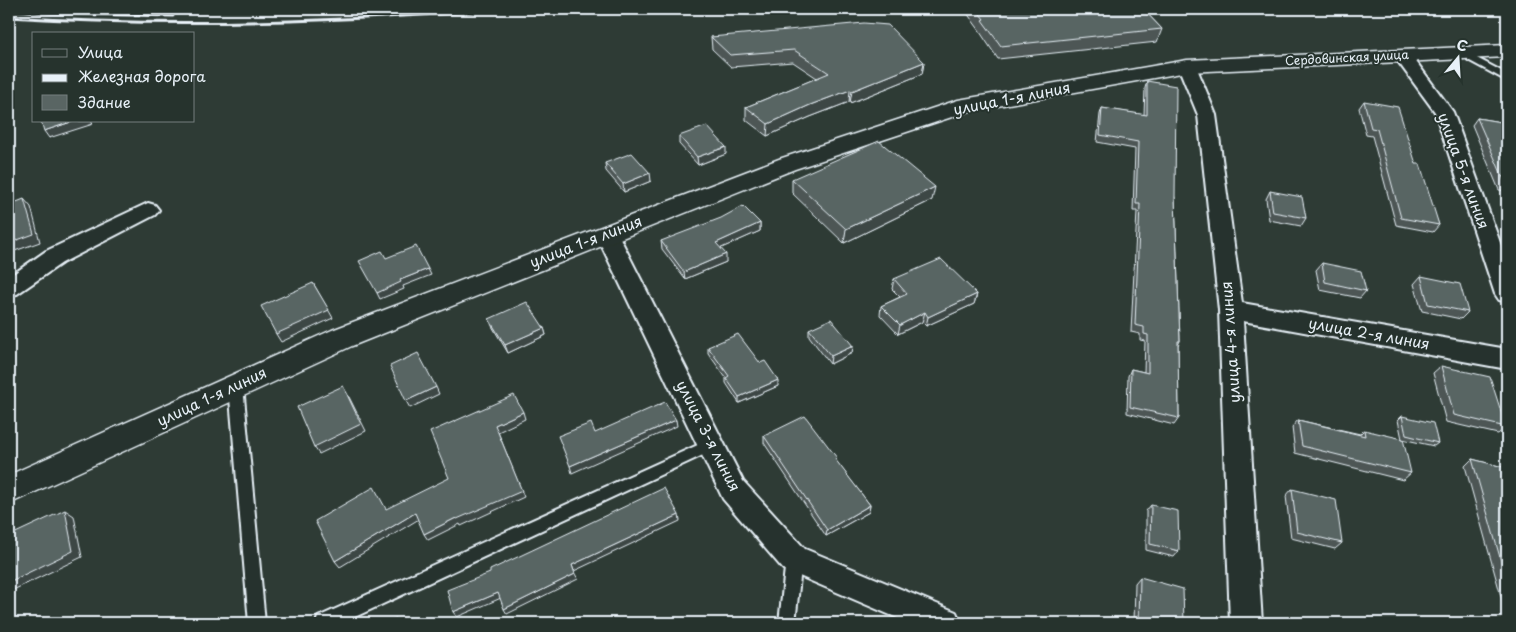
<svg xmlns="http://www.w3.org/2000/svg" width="1516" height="632" viewBox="0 0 1516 632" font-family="'Playpen Sans',sans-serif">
<rect width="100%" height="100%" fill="#2e3b35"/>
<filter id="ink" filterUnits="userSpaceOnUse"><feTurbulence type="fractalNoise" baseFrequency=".02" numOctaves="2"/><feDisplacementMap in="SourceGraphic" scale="10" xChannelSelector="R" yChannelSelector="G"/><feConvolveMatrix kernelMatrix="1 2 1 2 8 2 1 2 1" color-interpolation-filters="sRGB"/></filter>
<g filter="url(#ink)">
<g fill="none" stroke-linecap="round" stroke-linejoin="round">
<g stroke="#e8f1f8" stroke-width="4">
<g id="service">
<polygon points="1471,55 1507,74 1507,81 1468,60 1468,56"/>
<polygon points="236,381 241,382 243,386 265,623 249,623 229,386 231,382"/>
<polygon points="711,439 716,441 718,445 716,449 342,623 316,623 318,617"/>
<polygon points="794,552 800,554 802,559 795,623 779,623 786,559 788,554"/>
</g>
</g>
<g stroke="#e8f1f8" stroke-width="4">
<g id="minor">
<polygon points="1403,51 1409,52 1453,112 1507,262 1507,302 1499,300 1495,294 1435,112 1394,56 1397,52"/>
<polygon points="1187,61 1193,62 1196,66 1216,115 1242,303 1507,349 1507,369 1243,321 1262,623 1230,623 1219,310 1198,115 1178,66 1181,62"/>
<polygon points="148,203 155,205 159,210 155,215 62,263 17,294 9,296 9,277 46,251"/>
<polygon points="607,226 615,229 618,234 743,481 805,549 956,612 961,623 909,623 783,569 723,499 596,234 599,229"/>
</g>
</g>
<g stroke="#e8f1f8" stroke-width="3">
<polygon id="tertiary" points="1507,45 1507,57 1187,72 970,111 795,169 352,346 9,504 9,475 332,330 779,159 958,100 1187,60"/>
</g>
<use href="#service" fill="#26332d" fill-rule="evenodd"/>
<use href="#minor" fill="#26332d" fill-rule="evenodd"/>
<use href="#tertiary" fill="#26332d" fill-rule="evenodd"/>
<g stroke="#e8f1f8" stroke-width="3">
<polyline points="9,9 51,13 173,16"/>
<path d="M9,17c169,11 337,4 506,-8"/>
</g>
</g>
<g fill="#4d5755" stroke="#e8f1f8">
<polygon points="964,9 1143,9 1162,29 1157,42 998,59 980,32 980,31"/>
<polygon points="711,37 924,62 922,74 850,103 849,102 810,117 767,136 746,120 746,107 817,78 793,62 731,67 712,49"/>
<polygon points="1147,81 1175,198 1180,341 1178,345 1179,418 1174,425 1127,413 1128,376 1131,369 1144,372 1145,341 1140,340 1140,334 1131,332 1137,211 1133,211 1135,149 1097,142 1100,114 1102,108 1144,115 1145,88"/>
<polygon points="1364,101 1416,164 1439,225 1433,232 1396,225 1372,136 1366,135 1359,108"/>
<polygon points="1477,118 1507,123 1507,191 1499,190 1472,125"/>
<polygon points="679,136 726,154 698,165 679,144"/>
<polygon points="605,163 651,181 624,192 606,171"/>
<polygon points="792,179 932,200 844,243 792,193"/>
<polygon points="1270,191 1306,218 1301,226 1269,220 1266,199"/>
<polygon points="760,223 760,231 721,248 726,262 685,279 662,249 661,241"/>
<polygon points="1322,263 1366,291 1360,298 1320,290 1316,270"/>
<polygon points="1421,276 1468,312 1461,319 1422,311 1414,284"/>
<polygon points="894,279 977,294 974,304 926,326 922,322 898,334 880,315 881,306 900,297 892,289"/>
<polygon points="489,319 544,328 546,335 508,353 492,326"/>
<polygon points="809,329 853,346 852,353 830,364 809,336"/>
<polygon points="708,347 760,363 778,386 739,403 726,383 726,378 708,353"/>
<polygon points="1441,366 1506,427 1498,434 1446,422 1433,373"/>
<polygon points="1402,416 1438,443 1434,446 1402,439 1398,420"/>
<polygon points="1298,420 1360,434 1364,430 1411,473 1403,480 1295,453 1292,427"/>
<polygon points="764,436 836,461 870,505 869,512 826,536 764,443"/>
<polygon points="1472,459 1507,468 1507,618 1465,466"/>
<polygon points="1292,489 1342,543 1335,549 1291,538 1286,496"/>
<polygon points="1151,505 1179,551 1174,557 1146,550 1146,511"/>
<polygon points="1140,577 1184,623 1134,623 1135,583"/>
</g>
<g fill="#3e4745" stroke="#e8f1f8">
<polygon points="924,62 922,74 850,103 852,91"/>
<polygon points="850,90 849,102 810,117 767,136 768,124 810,105"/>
<polygon points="74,121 92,121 93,124 49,138 44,131"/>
<polygon points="726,147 726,154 698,165 697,157"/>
<polygon points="650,173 651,181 624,192 623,184"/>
<polygon points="935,187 932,200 844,243 846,229"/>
<polygon points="24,199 31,207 40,242 9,253 9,243"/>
<polygon points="760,223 760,231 717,250 716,243"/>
<polygon points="726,254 726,262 685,279 684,272"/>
<polygon points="428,269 431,275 403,286 404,289 380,299 377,293 400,280"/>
<polygon points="313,283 333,318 281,342 276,334"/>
<polygon points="977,294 974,304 926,326 928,317"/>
<polygon points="925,312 922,322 898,334 900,325"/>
<polygon points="544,328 546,335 508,353 505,345"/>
<polygon points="853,346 852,353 830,364 831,356"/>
<polygon points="778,380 778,386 739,403 739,397"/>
<polygon points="343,386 347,393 366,431 319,454 314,447"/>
<polygon points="436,387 439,394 410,408 406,401"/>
<polygon points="523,412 525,419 498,432 524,497 461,526 460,524 428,540 424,534 456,518 495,425"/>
<polygon points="676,420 677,426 572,473 570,466"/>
<polygon points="870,505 869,512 826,536 827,530"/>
<polygon points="65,510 74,516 82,557 11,591 9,589 9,582"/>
<polygon points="415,513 419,519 340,567 335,561"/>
<polygon points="679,515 680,521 574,571 572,565"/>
<polygon points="575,574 578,579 507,614 504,609"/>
<polygon points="498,593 501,598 457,617 453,612"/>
</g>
<g fill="#596563" stroke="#e8f1f8">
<polygon points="976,9 1143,9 1162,29 1001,46 982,20 984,19"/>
<polygon points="864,23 888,25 924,62 852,91 850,90 810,105 768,124 746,107 829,73 794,50 730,55 711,37"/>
<polygon points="1147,81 1176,86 1175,198 1180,341 1178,341 1179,418 1130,407 1131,369 1148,373 1148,335 1144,334 1144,327 1135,325 1140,204 1136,204 1138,142 1100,135 1102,108 1147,115"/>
<polygon points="1364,101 1398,107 1416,164 1420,164 1439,225 1401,218 1377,129 1371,128"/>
<polygon points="1477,118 1507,123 1507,183 1505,182"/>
<polygon points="41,121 74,121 44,131"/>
<polygon points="707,126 726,147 697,157 679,136"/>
<polygon points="879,141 935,187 846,229 792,179"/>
<polygon points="632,153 650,173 623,184 605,163"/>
<polygon points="1270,191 1302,197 1306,218 1273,212"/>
<polygon points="24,199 34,234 9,243 9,205"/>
<polygon points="743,206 760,223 716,243 726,254 684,272 661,241 721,218"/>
<polygon points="416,246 428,269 400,280 401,282 377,293 359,261 382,251 386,258"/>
<polygon points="941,259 977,294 928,317 925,312 900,325 881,306 907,294 894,279"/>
<polygon points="1322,263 1361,271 1366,291 1325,282"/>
<polygon points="1421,276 1460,284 1468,312 1428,304"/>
<polygon points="313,283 329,310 276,334 261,306"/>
<polygon points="527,302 544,328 505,345 489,319"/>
<polygon points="831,319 853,346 831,356 809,329"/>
<polygon points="738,334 760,363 765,361 778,380 739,397 726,378 729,376 708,347"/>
<polygon points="418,353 436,387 406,401 390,366"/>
<polygon points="1441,366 1490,377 1506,427 1454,415"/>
<polygon points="343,386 361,424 314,447 297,407"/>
<polygon points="514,395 523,412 495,425 522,491 457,519 456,518 424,534 415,513 335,561 315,521 374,487 386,509 449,478 430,432"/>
<polygon points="665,402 676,420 570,466 558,436 591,423 595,433"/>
<polygon points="805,416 837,458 835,459 870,505 827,530 764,436"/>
<polygon points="1402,416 1433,423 1438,443 1406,435"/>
<polygon points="1298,420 1365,436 1364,430 1403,439 1411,473 1302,446"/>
<polygon points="1472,459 1507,468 1507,582"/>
<polygon points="664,488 679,515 572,565 575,574 504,609 498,593 453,612 447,590 490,573 490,570"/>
<polygon points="1292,489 1336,500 1342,543 1297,532"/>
<polygon points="1151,505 1178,511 1179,551 1150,544"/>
<polygon points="65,510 73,551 9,582 9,536"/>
<polygon points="1140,577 1183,589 1184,623 1139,623"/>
<polygon points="396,618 397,623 383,623"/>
</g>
</g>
<g text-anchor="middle" stroke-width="4" stroke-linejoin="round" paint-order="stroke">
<g font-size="12" fill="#e8f1f8" stroke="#26332d">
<text transform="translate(1347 58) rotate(-3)" y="4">Сердовинская улица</text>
</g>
<g font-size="15" fill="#e8f1f8" stroke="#26332d">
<text transform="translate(1012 99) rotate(-11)" y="5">улица 1-я линия</text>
<text transform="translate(1463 171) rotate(70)" y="5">улица 5-я линия</text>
<text transform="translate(586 242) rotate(-21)" y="5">улица 1-я линия</text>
<text transform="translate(1369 334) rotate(10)" y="5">улица 2-я линия</text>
<text transform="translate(1231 342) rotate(-94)" y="5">улица 4-я линия</text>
<text transform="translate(212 397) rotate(-25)" y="5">улица 1-я линия</text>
<text transform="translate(708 436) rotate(63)" y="5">улица 3-я линия</text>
</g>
</g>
<rect width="1516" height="632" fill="none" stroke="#26332d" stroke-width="30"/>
<rect x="15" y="15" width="1486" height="602" fill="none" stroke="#e8f1f8" stroke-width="2" filter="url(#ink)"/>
<rect x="32" y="32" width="162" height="90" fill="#26332d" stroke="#747f7e"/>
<rect x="42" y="49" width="25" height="8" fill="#26332d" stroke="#747f7e"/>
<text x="78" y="58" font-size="15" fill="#e8f1f8">Улица</text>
<rect x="42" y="74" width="25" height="8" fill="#e8f1f8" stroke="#747f7e"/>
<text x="78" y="82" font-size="15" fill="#e8f1f8">Железная дорога</text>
<rect x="42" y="95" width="25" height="15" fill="#596563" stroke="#747f7e"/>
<text x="78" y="108" font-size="15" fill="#e8f1f8">Здание</text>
<g transform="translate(1458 58) rotate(18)" stroke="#26332d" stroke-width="4" paint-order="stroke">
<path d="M0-4L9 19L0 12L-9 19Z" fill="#e8f1f8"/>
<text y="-8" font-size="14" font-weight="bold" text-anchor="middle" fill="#e8f1f8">С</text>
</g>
</svg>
